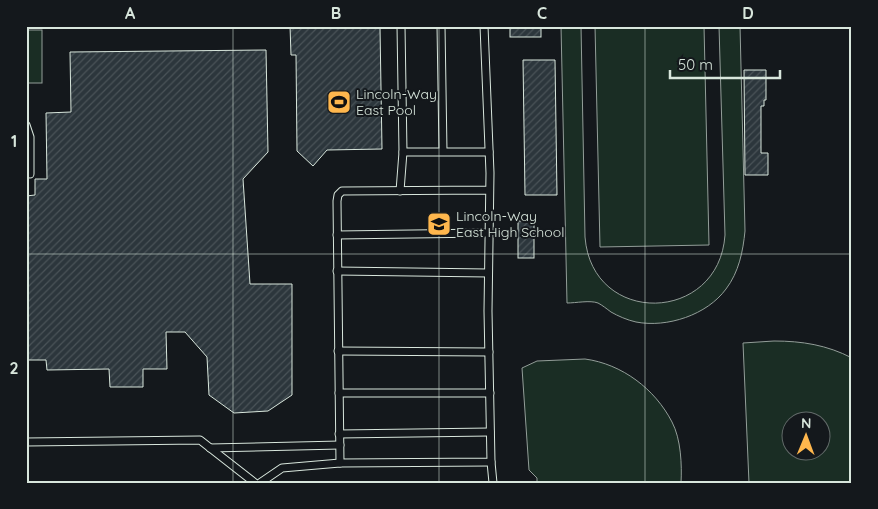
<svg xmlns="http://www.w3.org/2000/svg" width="878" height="509" viewBox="0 0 878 509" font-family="Quicksand,sans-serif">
<defs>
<pattern id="building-hatch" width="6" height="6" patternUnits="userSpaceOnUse" patternTransform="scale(1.25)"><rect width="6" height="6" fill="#2c363c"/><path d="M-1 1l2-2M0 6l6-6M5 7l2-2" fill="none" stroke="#4a5358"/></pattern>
</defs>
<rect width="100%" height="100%" fill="#14181c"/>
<g fill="#1a2d24" stroke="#939e99" fill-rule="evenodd">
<path d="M561,26h20l4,211c7,90 134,87 140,-2l-6,-209h21l5,205c-2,20 -6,41 -19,58 -19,26 -59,39 -90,33 -9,-2 -18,-6 -25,-10 -4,-3 -9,-7 -13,-9 -8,-3 -22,0 -31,0z"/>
<polygon points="595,26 704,26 709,245 600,247"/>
<rect x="26" y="30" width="16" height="53"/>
<path d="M774,341c28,0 53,4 78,17v125h-103l-6,-140zM790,422h30v30h-30z"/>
<path d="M585,359c37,5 70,30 87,63 9,17 10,43 9,61h-144v-5l-8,-8 -7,-102 15,-7z"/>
</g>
<g fill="url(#building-hatch)" stroke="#d8e6dc">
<polygon points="290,26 316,26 316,28 380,28 382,149 327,150 313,166 297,151 296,55 291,55"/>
<rect x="510" y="26" width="31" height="11"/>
<polygon points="266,50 268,152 243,179 250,284 292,284 292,395 268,411 234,413 209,395 207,357 185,332 166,332 167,369 143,369 143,387 110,387 109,369 47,370 46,360 26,360 26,196 35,195 35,179 47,179 46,113 71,112 70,52"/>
<polygon points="523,60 555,60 557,195 525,195"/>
<polygon points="744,70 766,70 766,100 764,100 764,106 761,106 761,153 768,153 768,175 745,175"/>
<rect x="518" y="221" width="16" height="37"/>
</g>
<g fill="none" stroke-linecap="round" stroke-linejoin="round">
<g stroke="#d8e6dc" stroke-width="9">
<g id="lane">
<polyline points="441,26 443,151"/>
<polyline points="484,26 490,173 488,311 491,462 340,463 337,201 338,195 342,191 489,190"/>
<polyline points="26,125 30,137 30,174"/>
<polyline points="403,152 489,152"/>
<polyline points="400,191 403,152 401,26"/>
<polyline points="337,235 488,233"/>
<polyline points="337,271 488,273"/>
<polyline points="338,351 489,352"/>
<polyline points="339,393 490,393"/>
<polyline points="339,434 490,432"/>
<polyline points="26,442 200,440 255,483"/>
<polyline points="210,448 340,445"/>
<polyline points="491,462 493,483"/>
<polyline points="260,483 282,468 340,463"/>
</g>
</g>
<use href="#lane" stroke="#14181c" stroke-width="7"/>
</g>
<path fill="none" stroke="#d8e6dc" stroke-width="1" stroke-opacity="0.55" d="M233,26v457M439,26v457M645,26v457M26,254h826"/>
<defs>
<g id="stadium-square" transform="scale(1.25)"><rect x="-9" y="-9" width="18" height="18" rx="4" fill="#ffb74d" stroke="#14181c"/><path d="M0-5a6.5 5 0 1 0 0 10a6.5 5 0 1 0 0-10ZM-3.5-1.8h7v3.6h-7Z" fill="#111"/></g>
<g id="school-square" transform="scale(1.25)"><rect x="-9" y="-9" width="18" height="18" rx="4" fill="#ffb74d" stroke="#14181c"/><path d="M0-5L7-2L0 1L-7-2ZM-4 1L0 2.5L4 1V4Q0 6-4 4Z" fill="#111"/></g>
</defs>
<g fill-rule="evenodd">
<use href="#stadium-square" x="339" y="102"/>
<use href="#school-square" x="439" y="224"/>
</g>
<g text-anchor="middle" stroke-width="4" stroke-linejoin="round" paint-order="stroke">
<g font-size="14" fill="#d8e6dc" stroke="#14181c" text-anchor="start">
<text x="356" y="99">Lincoln-Way<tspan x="356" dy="16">East Pool</tspan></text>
<text x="456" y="221">Lincoln-Way<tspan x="456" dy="16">East High School</tspan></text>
</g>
</g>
<rect width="878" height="509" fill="none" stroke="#14181c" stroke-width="55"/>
<g transform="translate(806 436) rotate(1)"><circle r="24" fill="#14181c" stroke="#626a69"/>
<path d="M0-4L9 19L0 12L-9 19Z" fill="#ffb74d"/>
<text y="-8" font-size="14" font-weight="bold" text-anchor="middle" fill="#d8e6dc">N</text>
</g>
<path d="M670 70v8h110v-8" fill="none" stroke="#d8e6dc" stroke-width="2.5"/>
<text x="678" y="70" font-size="15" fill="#d8e6dc" stroke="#14181c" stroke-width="4" paint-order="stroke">50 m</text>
<rect x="28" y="28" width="822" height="454" fill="none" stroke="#d8e6dc" stroke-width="2"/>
<g font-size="16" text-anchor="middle" font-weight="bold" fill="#d8e6dc">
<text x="130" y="19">A</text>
<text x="336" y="19">B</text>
<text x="542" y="19">C</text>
<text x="748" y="19">D</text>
<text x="14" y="147">1</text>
<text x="14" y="374">2</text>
</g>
</svg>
